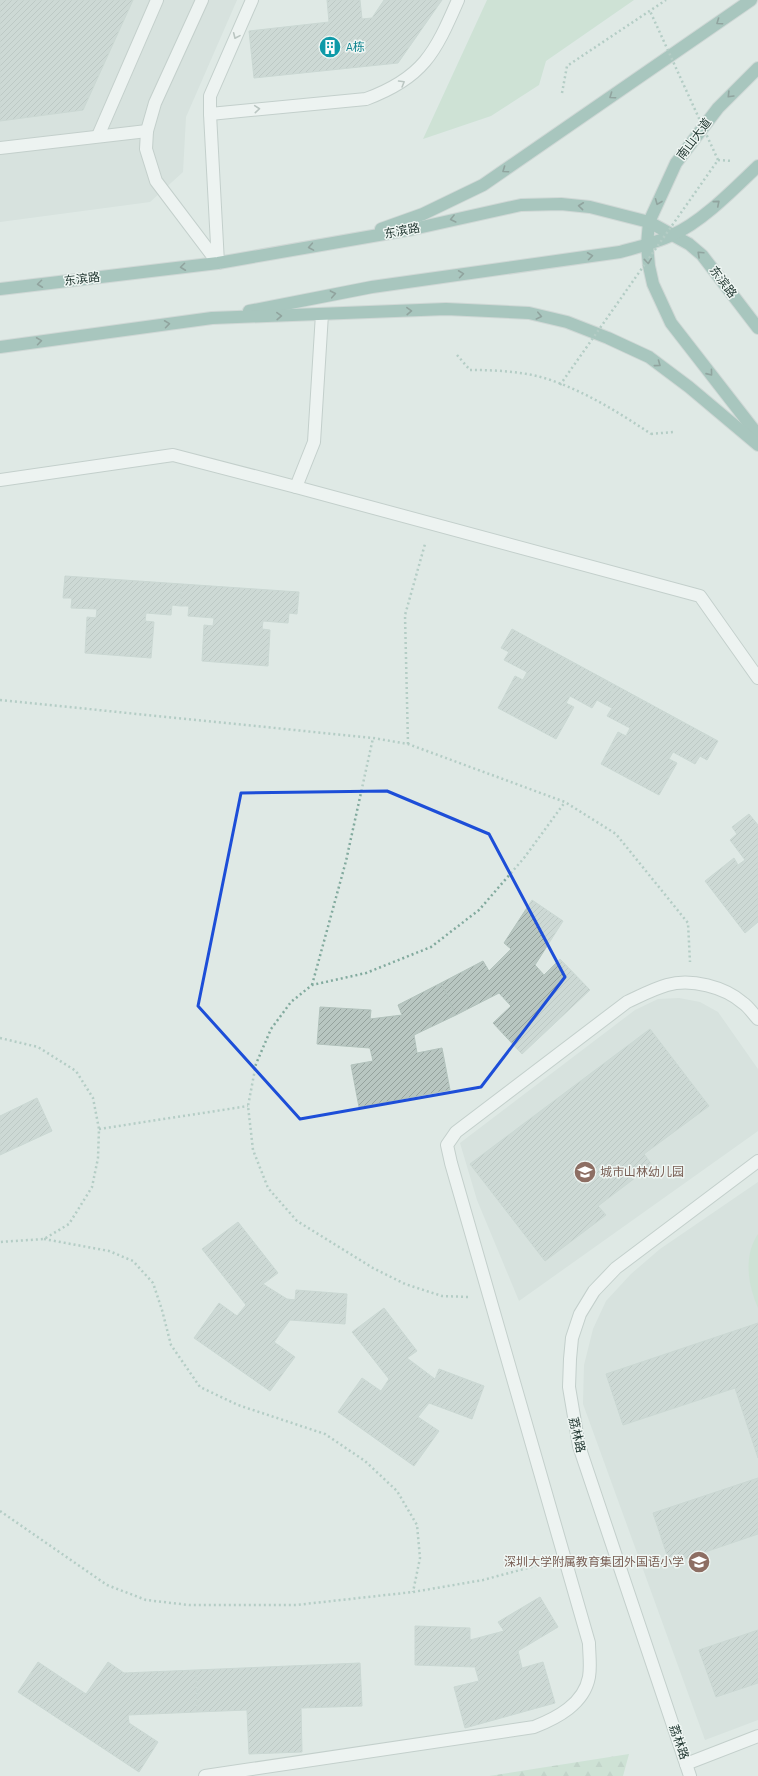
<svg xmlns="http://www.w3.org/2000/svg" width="758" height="1776" viewBox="0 0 758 1776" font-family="'Alegreya Sans','Noto Sans SC',sans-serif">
<defs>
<pattern id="forest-firs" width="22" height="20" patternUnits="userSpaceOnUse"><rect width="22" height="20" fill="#bad9c2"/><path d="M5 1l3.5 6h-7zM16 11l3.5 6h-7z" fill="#a0bba7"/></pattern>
<pattern id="building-hatch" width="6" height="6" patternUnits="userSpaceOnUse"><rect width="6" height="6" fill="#b8c6c1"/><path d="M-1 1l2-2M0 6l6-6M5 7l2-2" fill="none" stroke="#95a29d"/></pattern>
</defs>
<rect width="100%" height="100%" fill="#dfe9e5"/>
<g fill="#ced9d4">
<polygon points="0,0 237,0 186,117 183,172 150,202 0,222"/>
<polygon points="679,998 700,1002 718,1012 758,1069 758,1131 519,1301 477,1200 460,1143 635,1010 658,999"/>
<polygon points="758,1182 758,1720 705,1740 583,1404 584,1365 593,1329 606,1301 631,1274 660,1249"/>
</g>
<polygon fill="url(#forest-firs)" points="629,1754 623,1776 489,1776"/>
<g fill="#bad9c2">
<polygon points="487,0 634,0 546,61 539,85 491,116 423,139"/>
<path d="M758,1234v74c-10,-23 -15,-52 0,-74z"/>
</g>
<g fill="url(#building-hatch)" stroke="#b2c2bc">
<polygon points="0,0 133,0 83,110 0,121"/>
<polygon points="327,0 360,0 362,19 372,18 384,0 442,0 398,63 254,78 249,31 329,22"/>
<polygon points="65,576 182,584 180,606 172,605 171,615 146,613 145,621 154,622 151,658 85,653 87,617 96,618 97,609 71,608 72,598 63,598"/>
<polygon points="182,584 299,592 297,614 289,613 288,623 263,621 262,629 270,630 268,666 202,661 204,625 213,626 214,618 188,616 189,606 180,606"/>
<polygon points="512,629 615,685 604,704 597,700 592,708 570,696 566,703 574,707 556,739 498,708 515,676 523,680 527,672 504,660 509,652 501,648"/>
<polygon points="615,685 718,741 707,760 700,756 695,764 673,752 669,759 677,763 659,795 601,764 618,732 626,736 630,728 607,716 612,708 604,704"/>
<polygon points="749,814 758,825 758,922 745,933 705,881 734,858 738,865 745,860 730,840 737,834 732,827"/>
<polygon points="532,900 563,921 535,965 544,975 560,959 590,990 522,1054 493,1023 511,1006 499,993 456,1015 441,983 483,961 489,971 511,949 504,943"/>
<polygon points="441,983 456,1015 414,1035 417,1053 442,1048 450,1090 359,1107 351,1065 373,1061 370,1048 317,1044 320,1007 371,1010 370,1019 402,1015 398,1005"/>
<polygon points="650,1029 709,1106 644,1154 652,1165 598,1206 606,1215 545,1261 470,1164"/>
<polygon points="37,1098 52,1131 0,1155 0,1116"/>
<polygon points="238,1222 278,1273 263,1284 287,1299 295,1300 296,1290 347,1294 345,1324 290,1320 274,1342 295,1357 270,1391 194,1338 219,1303 237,1316 246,1305 202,1249"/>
<polygon points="384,1308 417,1351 407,1358 435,1379 439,1369 484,1386 472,1419 429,1403 418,1417 439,1431 414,1466 338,1412 362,1378 381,1391 389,1379 352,1332"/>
<polygon points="758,1323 758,1458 735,1388 623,1425 606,1374"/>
<polygon points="758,1478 758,1534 670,1564 653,1513"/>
<polygon points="540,1597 558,1627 518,1651 522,1668 543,1662 555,1703 465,1728 454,1687 479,1681 475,1667 415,1665 415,1626 470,1628 470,1640 504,1631 498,1622"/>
<polygon points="758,1630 758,1683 716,1697 699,1650"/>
<polygon points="38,1662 86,1694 108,1662 124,1673 196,1670 197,1712 128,1715 129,1723 158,1742 139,1772 18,1692"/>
<polygon points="360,1663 362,1706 301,1708 302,1752 249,1754 247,1710 197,1712 196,1670"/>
</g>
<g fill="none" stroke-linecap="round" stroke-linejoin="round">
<g stroke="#a3b0ac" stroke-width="14">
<g id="minor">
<polyline points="202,0 155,103 147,131 146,149 156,181 218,263"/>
<path d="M252,0l-42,96v18l156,-15c57,-21 69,-46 92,-99"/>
<polyline points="210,114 218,263"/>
<polyline points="98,136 157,0"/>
<polyline points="0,148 147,131"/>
<polyline points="0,480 173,455 296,487 700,596 758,678"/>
<polyline points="296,487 314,442 322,314"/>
<polyline points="686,1764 758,1736"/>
<path d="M205,1776l329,-49c23,-9 50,-23 55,-50 2,-11 0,-24 0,-34l-138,-480 -4,-18 9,-13 171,-130c13,-6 26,-13 40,-17 24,-7 58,2 76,18 6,4 10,11 15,16"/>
<polyline points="690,1776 579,1446 569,1387 570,1359 572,1338 580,1314 594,1291 616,1268 758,1161"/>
</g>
</g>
<g stroke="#bdc3c2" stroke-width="14">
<g id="major">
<polyline points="758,68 718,108 676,163 649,222 647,245 649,266 653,284 671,323 758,435"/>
<polyline points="381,229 423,214 483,185 751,0"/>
<polyline points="0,289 218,263 413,229 521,205 561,204 590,207 649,222 689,244 702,255 758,328"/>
<path d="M249,311l123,-24 248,-35c18,-5 36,-9 52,-17 29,-12 63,-47 86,-69"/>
<polyline points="0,347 212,318 446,309 529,313 567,322 608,338 649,357 689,387 758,445"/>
</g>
</g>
<g stroke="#82aa9e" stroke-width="2.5" stroke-dasharray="2 3" stroke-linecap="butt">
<polyline points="562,93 567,66 666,0"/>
<polyline points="718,160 732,161"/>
<polyline points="457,355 470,370"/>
<polyline points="651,434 673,432"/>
<polyline points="0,700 373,738 408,744 565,802 616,834 688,923 690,962"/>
<polyline points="408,744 405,615 425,544"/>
<polyline points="312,985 346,861 373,738"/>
<polyline points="0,1038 38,1047 76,1071 93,1098 99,1129 98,1158 92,1187 69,1224 44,1239 0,1242"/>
<polyline points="99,1129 248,1106"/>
<polyline points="44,1239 109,1251 133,1261 153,1283 162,1310 171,1345 200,1387 238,1405 325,1434 365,1461 397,1491 417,1525 420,1558 413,1592"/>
<polyline points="468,1297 442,1296 405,1284 373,1268 297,1221 268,1188 253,1150 248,1106 256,1064 271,1029 291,1002 312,985 366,973 431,947 479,910 524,858 565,802"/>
<polyline points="0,1511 107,1585 146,1600 189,1605 296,1605 413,1592 483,1580 546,1563"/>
</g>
<use href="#minor" stroke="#fff" stroke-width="12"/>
<use href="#major" stroke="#679b8e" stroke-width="12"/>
<g stroke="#82aa9e" stroke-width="2.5" stroke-dasharray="2 3" stroke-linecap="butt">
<path d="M470,370c22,0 45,1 67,6 39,10 80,35 114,58"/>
<polyline points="560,385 718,160 650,11"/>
</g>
</g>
<defs><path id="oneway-chevron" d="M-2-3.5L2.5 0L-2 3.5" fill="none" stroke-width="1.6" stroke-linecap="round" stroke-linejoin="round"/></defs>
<g stroke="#335149">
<use href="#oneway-chevron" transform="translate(719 22) rotate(145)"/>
<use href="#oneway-chevron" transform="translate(730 95) rotate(134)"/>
<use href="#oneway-chevron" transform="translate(612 96) rotate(145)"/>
<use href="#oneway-chevron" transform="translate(505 170) rotate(145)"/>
<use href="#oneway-chevron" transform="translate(658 202) rotate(112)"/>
<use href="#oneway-chevron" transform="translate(717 203) rotate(-40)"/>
<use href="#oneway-chevron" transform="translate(581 206) rotate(-174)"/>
<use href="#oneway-chevron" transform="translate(453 219) rotate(166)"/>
<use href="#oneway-chevron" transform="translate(311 247) rotate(170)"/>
<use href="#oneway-chevron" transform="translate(700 254) rotate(-137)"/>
<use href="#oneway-chevron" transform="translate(590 256) rotate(-8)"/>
<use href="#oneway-chevron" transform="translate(648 261) rotate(84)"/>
<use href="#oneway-chevron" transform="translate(183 267) rotate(173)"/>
<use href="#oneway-chevron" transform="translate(461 274) rotate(-8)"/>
<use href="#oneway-chevron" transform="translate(40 284) rotate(173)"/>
<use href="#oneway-chevron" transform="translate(333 294) rotate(-11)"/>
<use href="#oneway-chevron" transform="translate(409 311) rotate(-2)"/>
<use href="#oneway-chevron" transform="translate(279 316) rotate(-2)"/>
<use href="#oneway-chevron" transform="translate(539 316) rotate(13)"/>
<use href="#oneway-chevron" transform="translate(167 324) rotate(-8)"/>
<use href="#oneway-chevron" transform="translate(39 341) rotate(-8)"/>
<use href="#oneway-chevron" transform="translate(658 364) rotate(36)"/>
<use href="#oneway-chevron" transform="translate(710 373) rotate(51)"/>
</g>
<g stroke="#909c98">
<use href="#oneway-chevron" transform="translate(236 36) rotate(114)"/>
<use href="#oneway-chevron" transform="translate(402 83) rotate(-31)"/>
<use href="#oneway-chevron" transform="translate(257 109) rotate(-5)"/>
</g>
<path d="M0 0H758V1776H0ZM387,791l102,43 76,143 -84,110 -181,32 -102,-113 43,-213z" fill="#dfe9e5" fill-opacity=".55" fill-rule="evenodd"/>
<path fill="none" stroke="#1d4ed8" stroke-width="3" stroke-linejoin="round" d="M387,791l102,43 76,143 -84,110 -181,32 -102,-113 43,-213z"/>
<defs>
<g id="building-disc" transform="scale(1.15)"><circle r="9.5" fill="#0f9aa8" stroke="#eff6f3"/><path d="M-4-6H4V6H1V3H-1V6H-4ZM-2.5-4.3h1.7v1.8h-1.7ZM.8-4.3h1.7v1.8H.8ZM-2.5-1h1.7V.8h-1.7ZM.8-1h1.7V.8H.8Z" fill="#fff"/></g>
<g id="school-disc" transform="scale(1.15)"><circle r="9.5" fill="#8d6e63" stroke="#eff6f3"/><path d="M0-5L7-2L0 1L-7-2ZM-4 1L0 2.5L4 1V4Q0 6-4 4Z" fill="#fff"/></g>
</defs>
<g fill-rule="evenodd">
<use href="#building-disc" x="330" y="47"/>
<use href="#school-disc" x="585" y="1172"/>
<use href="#school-disc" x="699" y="1562"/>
</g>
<g text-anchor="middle" stroke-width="3" stroke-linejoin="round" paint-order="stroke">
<g font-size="12" fill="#0d838f" stroke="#eff6f3" text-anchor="start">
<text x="346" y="51">A栋</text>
</g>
<g font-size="12" fill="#223832" stroke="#eff6f3">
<text transform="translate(694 139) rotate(-53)" y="4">南山大道</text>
<text transform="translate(402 231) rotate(-11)" y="4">东滨路</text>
<text transform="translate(82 279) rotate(-7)" y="4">东滨路</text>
<text transform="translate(723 282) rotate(53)" y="4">东滨路</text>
<text transform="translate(577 1435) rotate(77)" y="4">荔林路</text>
<text transform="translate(679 1742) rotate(71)" y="4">荔林路</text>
</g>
<g font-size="12" fill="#785e54" stroke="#eff6f3" text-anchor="start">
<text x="600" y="1176">城市山林幼儿园</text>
<text x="684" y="1566" text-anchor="end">深圳大学附属教育集团外国语小学</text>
</g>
</g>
</svg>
